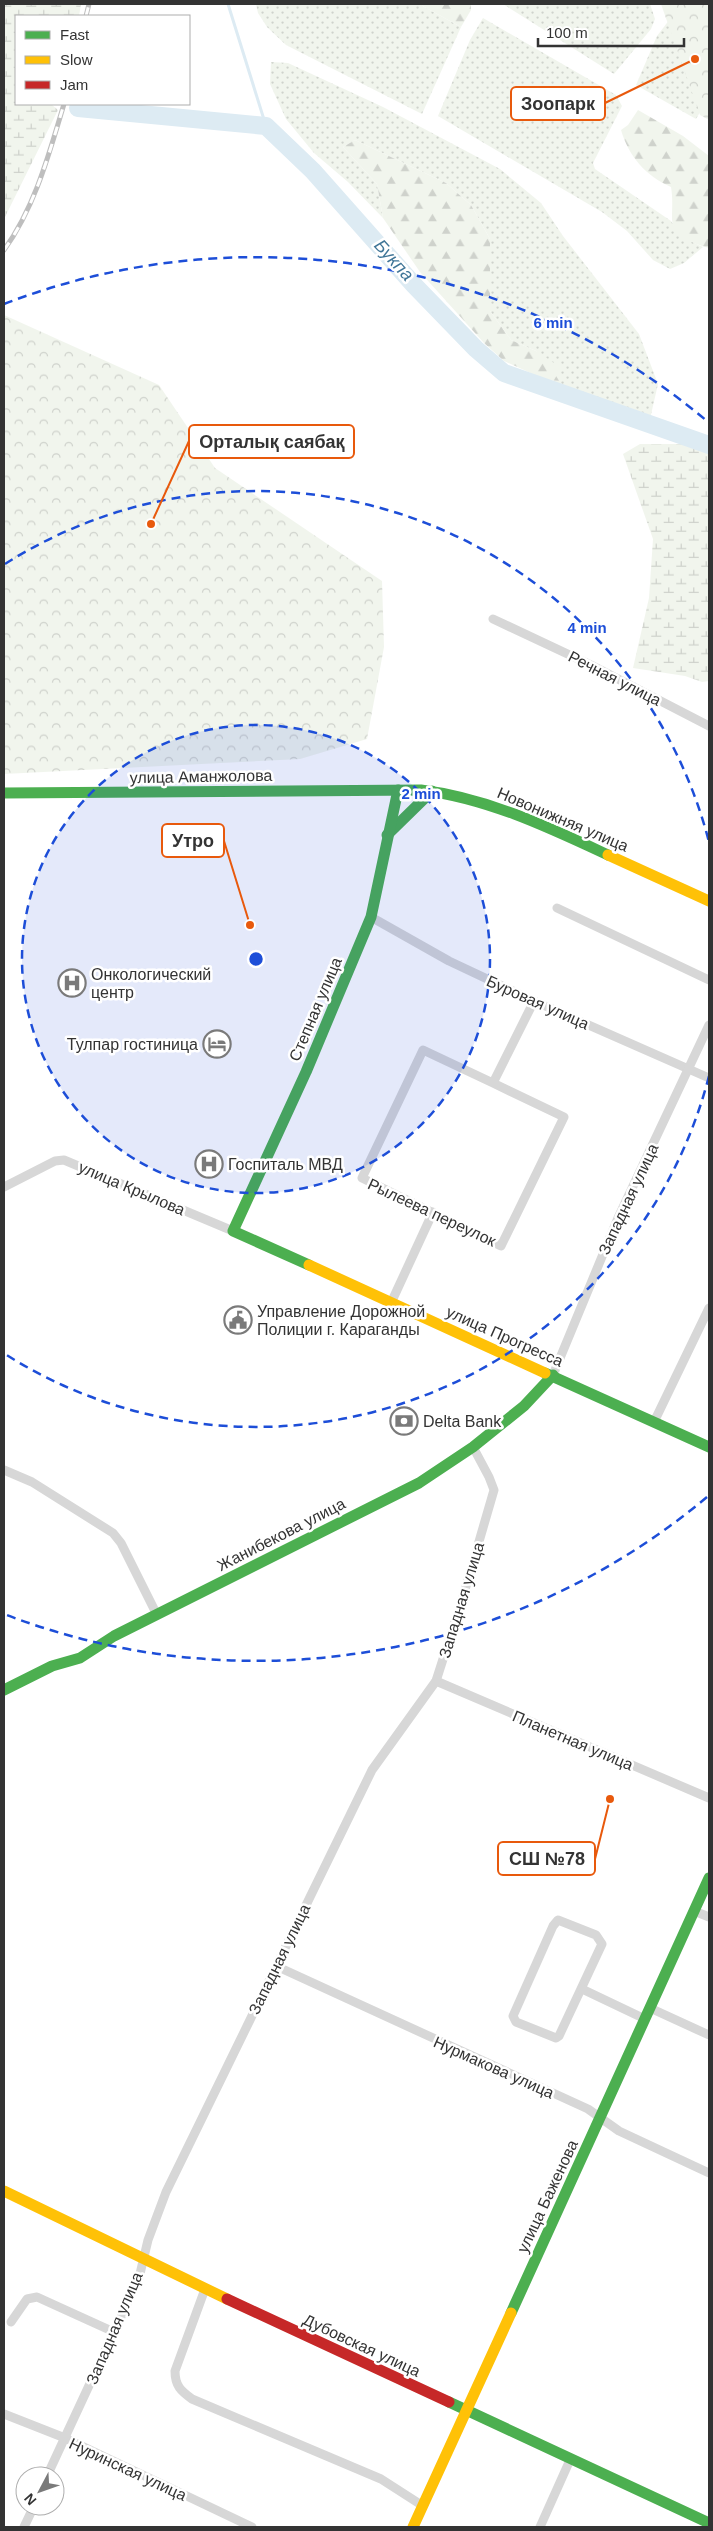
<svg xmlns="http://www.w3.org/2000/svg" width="713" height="2531" viewBox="0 0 713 2531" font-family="Arial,sans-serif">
<defs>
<pattern id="grass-dots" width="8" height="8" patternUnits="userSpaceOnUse" patternTransform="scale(1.25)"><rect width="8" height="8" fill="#f1f5ed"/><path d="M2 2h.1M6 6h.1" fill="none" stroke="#cfd2cc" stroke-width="1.8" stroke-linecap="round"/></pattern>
<pattern id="forest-firs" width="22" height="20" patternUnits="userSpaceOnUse" patternTransform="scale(1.25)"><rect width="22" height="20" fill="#f1f5ed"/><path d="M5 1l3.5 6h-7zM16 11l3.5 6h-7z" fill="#cfd2cc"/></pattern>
<pattern id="wetland-marsh" width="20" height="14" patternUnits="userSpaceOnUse" patternTransform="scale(1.25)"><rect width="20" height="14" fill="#f1f5ed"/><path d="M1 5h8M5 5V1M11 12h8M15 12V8" fill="none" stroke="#cfd2cc"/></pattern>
<pattern id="park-crowns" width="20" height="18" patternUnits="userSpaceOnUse" patternTransform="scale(1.25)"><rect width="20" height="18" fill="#f1f5ed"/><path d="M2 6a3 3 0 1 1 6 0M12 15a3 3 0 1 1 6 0" fill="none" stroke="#cfd2cc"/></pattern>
</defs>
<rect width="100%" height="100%" fill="#fff"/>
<g fill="url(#grass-dots)">
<polygon points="256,4 419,4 461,27 422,114 286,45 267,27 258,13"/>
<polygon points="503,4 650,4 655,19 651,29 614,74"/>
<polygon points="673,15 709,97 696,119 636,85 657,36"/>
<path d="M483,18l133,77 6,11 -29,57 2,6 76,52c8,14 17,19 32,26l-19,16 -14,6 -17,-9 -26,-29 -25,-19 -164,-96 32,-76z"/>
<polygon points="271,62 288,63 383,107 500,169 541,203 563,236 639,334 658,384 650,419 546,380 562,381 536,351 511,340 490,311 490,239 471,205 446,183 355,140 343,147 377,184 383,218 348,182 314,153 286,119 270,84"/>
</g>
<g fill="url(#forest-firs)">
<polygon points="419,4 471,4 471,10 461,27"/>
<path d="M638,110l45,26 26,20v92c-13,-3 -37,-13 -37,-29 0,-11 1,-20 -1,-32 -25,-11 -42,-30 -50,-57l7,-5z"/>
<polygon points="355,140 446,183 471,205 490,239 490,311 511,340 536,351 560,367 562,381 546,380 504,361 484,343 420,272 383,218 377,184 343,147"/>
</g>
<g fill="url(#wetland-marsh)">
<polygon points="4,4 81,4 79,16 16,16 16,104 51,104 58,110 4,219"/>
<polygon points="640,444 709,444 709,681 702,682 685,676 633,668 649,598 653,539 623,454"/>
</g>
<g fill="url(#park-crowns)">
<polygon points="661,4 709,4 709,120 700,115"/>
<polygon points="4,315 159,385 215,468 382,581 384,647 367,739 300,759 4,774"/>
</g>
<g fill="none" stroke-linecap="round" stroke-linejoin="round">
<polyline stroke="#ddebf3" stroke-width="3" points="228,4 266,126"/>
<polyline stroke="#ddebf3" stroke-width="18" points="78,108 266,126 313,171 414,285 476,349 504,373 709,445"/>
<g stroke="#d7d7d7" stroke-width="9">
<polyline points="493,619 591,665 709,726"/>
<polyline points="557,908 709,980"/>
<polyline points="371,917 449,961 534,1001 709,1078"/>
<polyline points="493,1083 564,1117 501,1246 362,1178 423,1050 493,1083 534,1001"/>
<polyline points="4,1187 55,1161 64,1160 233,1231"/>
<polyline points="391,1303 433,1212"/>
<polyline points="553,1375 618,1218 709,1025"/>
<polyline points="654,1422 709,1308"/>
<polyline points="4,1470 32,1482 113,1533 121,1543 157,1615"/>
<polyline points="436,1681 709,1798"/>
<polyline points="694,1911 709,1917"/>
<polygon points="558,1920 596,1935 602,1944 559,2036 556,2038 516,2022 513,2016 553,1926"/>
<polyline points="276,1966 588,2109 619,2131 709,2173"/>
<polyline points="582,1989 645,2019"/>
<polyline points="650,2008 709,2035"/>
<path d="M205,2289l-30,82c0,15 6,20 17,28l189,80 42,27"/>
<polyline points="11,2322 27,2299 37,2297 114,2332"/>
<polyline points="4,2414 65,2438 252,2527"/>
<polyline points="47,2476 139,2278 148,2240 166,2192 372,1770 436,1681 462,1600 494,1490 489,1477 473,1447"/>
<polyline points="24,2527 34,2506"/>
<polyline points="540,2527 570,2460"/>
</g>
<g stroke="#4caf50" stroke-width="11">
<path d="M4,793l417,-3c66,8 127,37 187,65"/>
<polyline points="387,835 432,791"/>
<polyline points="309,1265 233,1231 306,1072 371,917 398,790"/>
<polyline points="545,1373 709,1447"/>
<polyline points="4,1690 52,1666 80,1658 114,1636 419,1483 473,1447 524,1406 553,1375"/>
<polyline points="511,2313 709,1878"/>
<polyline points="449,2402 709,2523"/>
</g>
<g stroke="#ffc107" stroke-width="11">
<polyline points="608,855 709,901"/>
<polyline points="309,1265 545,1373"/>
<polyline points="4,2191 227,2299"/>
<polyline points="413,2527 511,2313"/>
</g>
<polyline stroke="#c62828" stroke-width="11" points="227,2299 449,2402"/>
<g stroke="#bebebe" stroke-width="5">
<g id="rail">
<polyline points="86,16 89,4"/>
<path d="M4,250c31,-43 45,-96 60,-146"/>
</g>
</g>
<use href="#rail" stroke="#fff" stroke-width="3" stroke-dasharray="9" stroke-linecap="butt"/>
</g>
<circle cx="256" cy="959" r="234" fill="#1d4ed8" fill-opacity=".12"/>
<g fill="none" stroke="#1d4ed8" stroke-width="2.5" stroke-dasharray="9 6">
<circle cx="256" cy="959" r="234"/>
<path d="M709 1076A468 468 0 0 1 5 1354M5 564A468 468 0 0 1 709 842"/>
<path d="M707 1497A702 702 0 0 1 4 1614M4 304A702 702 0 0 1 707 421"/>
</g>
<defs>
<g id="hospital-ring" transform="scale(1.4375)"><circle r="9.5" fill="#fff" stroke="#7a7a7a" stroke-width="1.5"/><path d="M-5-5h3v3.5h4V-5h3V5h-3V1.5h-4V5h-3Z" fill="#7a7a7a"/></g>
<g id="hotel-ring" transform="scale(1.4375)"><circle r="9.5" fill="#fff" stroke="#7a7a7a" stroke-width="1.5"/><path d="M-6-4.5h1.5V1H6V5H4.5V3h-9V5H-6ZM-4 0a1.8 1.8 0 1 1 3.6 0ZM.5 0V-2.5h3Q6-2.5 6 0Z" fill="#7a7a7a"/></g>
<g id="civic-ring" transform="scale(1.4375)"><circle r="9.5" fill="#fff" stroke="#7a7a7a" stroke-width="1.5"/><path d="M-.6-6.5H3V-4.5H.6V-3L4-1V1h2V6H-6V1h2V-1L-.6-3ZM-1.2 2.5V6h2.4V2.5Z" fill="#7a7a7a"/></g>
<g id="bank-ring" transform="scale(1.4375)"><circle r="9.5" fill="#fff" stroke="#7a7a7a" stroke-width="1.5"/><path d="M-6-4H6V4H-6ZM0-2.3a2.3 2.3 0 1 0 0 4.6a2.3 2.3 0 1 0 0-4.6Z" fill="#7a7a7a"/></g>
</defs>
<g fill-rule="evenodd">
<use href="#hospital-ring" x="72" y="983"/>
<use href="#hotel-ring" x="217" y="1044"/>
<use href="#hospital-ring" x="209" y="1164"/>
<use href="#civic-ring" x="238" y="1320"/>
<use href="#bank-ring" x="404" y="1421"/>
</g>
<g text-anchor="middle" stroke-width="5" stroke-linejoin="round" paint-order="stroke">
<g font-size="16" fill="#333" stroke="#fff">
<text transform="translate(615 678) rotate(27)" y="6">Речная улица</text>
<text transform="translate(201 776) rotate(-1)" y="6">улица Аманжолова</text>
<text transform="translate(563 819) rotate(23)" y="6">Новонижняя улица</text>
<text transform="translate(538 1002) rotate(24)" y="6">Буровая улица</text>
<text transform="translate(315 1009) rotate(-67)" y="6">Степная улица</text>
<text transform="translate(132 1188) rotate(23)" y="6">улица Крылова</text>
<text transform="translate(628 1199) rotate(-65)" y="6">Западная улица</text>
<text transform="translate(432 1212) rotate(25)" y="6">Рылеева переулок</text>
<text transform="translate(505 1336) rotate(24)" y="6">улица Прогресса</text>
<text transform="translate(281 1534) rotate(-27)" y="6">Жанибекова улица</text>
<text transform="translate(461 1600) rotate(-73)" y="6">Западная улица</text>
<text transform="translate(573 1740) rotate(23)" y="6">Планетная улица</text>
<text transform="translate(279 1959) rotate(-64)" y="6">Западная улица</text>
<text transform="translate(494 2067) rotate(24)" y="6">Нурмакова улица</text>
<text transform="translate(547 2196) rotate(-65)" y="6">улица Баженова</text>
<text transform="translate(114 2328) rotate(-67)" y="6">Западная улица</text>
<text transform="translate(362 2345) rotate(25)" y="6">Дубовская улица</text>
<text transform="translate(128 2469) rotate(25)" y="6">Нуринская улица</text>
</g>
<g font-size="16" fill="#333" stroke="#fff" text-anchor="start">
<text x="91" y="980">Онкологический<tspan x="91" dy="18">центр</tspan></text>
<text x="198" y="1050" text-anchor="end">Тулпар гостиница</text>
<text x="228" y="1170">Госпиталь МВД</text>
<text x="257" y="1317">Управление Дорожной<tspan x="257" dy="18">Полиции г. Караганды</tspan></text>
<text x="423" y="1427">Delta Bank</text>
</g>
<g font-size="18" font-style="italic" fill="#3f7597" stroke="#fff">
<text transform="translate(394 260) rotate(48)" y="6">Букпа</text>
</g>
</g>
<circle cx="256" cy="959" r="8" fill="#1d4ed8" stroke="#fff" stroke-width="2.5"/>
<g font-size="15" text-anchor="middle" font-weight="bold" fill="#1d4ed8" stroke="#fff" stroke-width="5" stroke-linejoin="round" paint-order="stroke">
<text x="553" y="328">6 min</text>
<text x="587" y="633">4 min</text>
<text x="421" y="799">2 min</text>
</g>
<path fill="none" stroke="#e8590c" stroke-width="2" d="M695 59L605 103M151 524L189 441M250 925L224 841M610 1799L595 1859"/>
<g fill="#e8590c" stroke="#fff" stroke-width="2">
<circle cx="695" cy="59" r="5"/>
<circle cx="151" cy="524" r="5"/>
<circle cx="250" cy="925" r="5"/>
<circle cx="610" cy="1799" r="5"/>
</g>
<g fill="#fff" stroke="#e8590c" stroke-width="2">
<rect x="511" y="87" width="94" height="33" rx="5"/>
<rect x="189" y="425" width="165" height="33" rx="5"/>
<rect x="162" y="824" width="62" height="33" rx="5"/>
<rect x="498" y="1842" width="97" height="33" rx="5"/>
</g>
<g font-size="18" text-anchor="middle" font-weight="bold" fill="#333">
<text x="558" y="110">Зоопарк</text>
<text x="272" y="448">Орталық саябақ</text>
<text x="193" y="847">Утро</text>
<text x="547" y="1865">СШ №78</text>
</g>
<rect width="713" height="2531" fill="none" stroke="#333333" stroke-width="10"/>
<rect x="15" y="15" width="175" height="90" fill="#ffffff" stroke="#adadad"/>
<rect x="25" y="31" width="25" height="8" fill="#4caf50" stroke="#adadad"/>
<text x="60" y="40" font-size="15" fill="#333333">Fast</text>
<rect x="25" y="56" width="25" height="8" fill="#ffc107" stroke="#adadad"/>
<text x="60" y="65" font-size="15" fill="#333333">Slow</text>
<rect x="25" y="81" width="25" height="8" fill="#c62828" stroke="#adadad"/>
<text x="60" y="90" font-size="15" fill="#333333">Jam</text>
<g transform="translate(40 2491) rotate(229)"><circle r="24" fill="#ffffff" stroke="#adadad"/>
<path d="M0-4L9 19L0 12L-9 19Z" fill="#7a7a7a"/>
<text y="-8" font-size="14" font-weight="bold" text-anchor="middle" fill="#333333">N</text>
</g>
<path d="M538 38v8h146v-8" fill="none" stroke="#333333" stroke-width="2.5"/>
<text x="546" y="38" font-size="15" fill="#333333" stroke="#ffffff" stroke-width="4" paint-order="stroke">100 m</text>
</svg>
